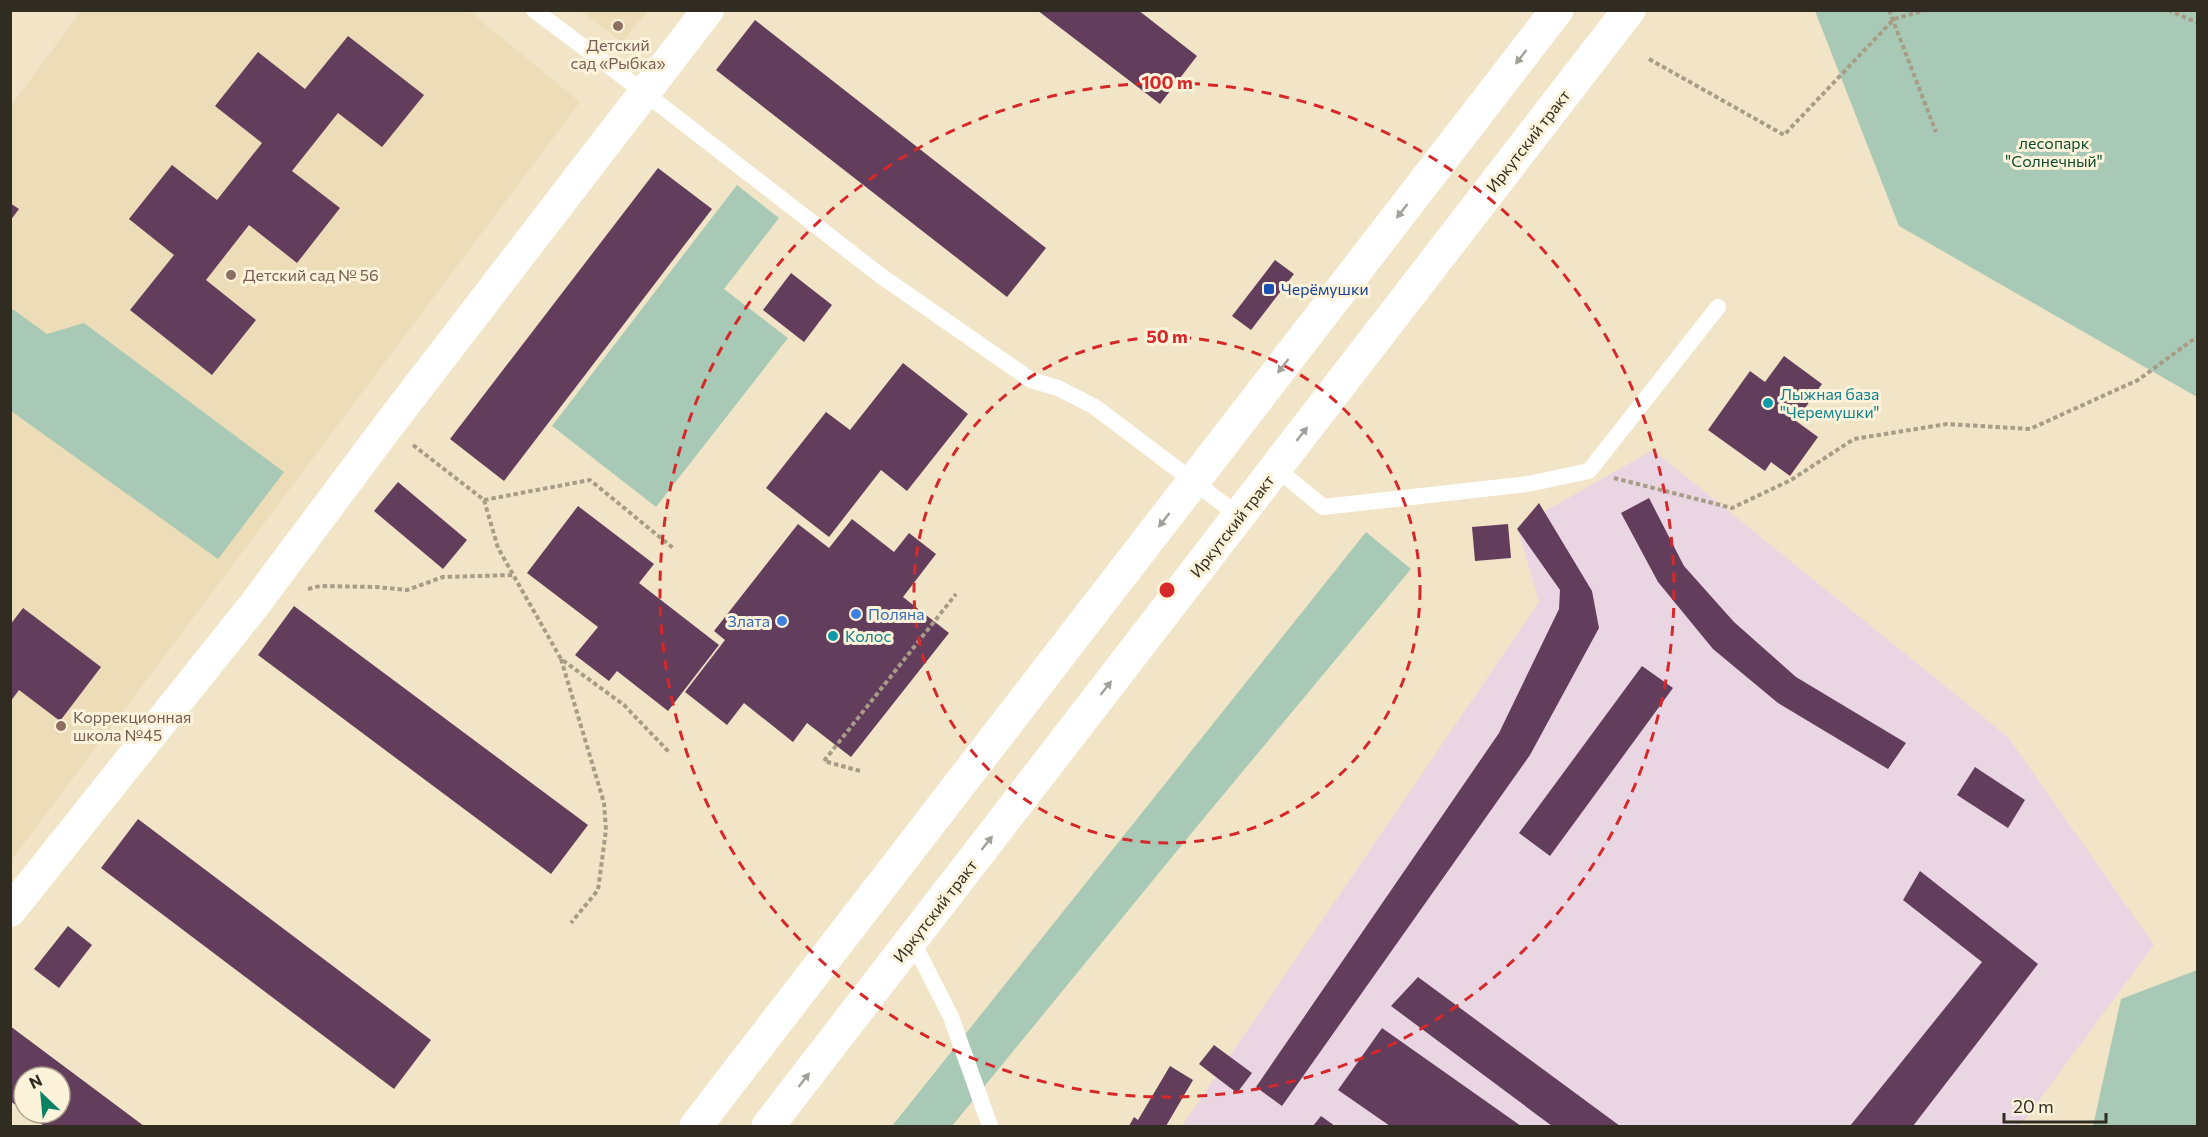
<svg xmlns="http://www.w3.org/2000/svg" width="2208" height="1137" viewBox="0 0 2208 1137" font-family="Commissioner,sans-serif">
<rect width="100%" height="100%" fill="#f2e5c7"/>
<g fill="#ecdcb7">
<polygon points="82,10 469,11 580,102 11,861 10,107"/>
<polygon points="581,11 648,11 622,42"/>
</g>
<polygon fill="#ead5e3" points="1653,450 2008,737 2154,945 2020,1126 1182,1126 1539,602 1517,527"/>
<g fill="#a8c9b6">
<polygon points="1815,11 2197,11 2197,397 1899,226"/>
<polygon points="737,185 779,218 724,289 788,338 656,507 552,426"/>
<polygon points="11,308 47,334 84,323 284,472 218,559 11,411"/>
<polygon points="1366,532 1411,569 1199,824 952,1126 892,1126"/>
<polygon points="2197,970 2197,1126 2093,1126 2121,999"/>
</g>
<g fill="#623e5c">
<polygon points="1037,10 1138,10 1197,56 1160,104"/>
<polygon points="755,20 1046,248 1007,297 716,70"/>
<polygon points="348,36 424,95 382,147 338,113 292,171 340,208 297,263 249,225 206,280 256,320 212,375 130,310 174,255 129,219 172,165 217,200 262,143 215,106 258,52 305,89"/>
<polygon points="658,168 712,209 504,481 450,439"/>
<polygon points="10,203 19,209 10,221"/>
<polygon points="1275,260 1294,274 1251,330 1232,316"/>
<polygon points="791,273 832,305 804,342 763,310"/>
<polygon points="1784,356 1822,384 1796,421 1818,437 1790,476 1771,462 1765,471 1708,430 1750,371 1765,382"/>
<polygon points="903,363 968,414 907,491 881,470 829,537 766,488 826,412 850,430"/>
<polygon points="398,482 467,540 443,569 374,511"/>
<polygon points="1649,498 1684,566 1734,622 1796,677 1906,743 1888,769 1778,703 1713,649 1658,582 1621,513"/>
<polygon points="1539,503 1592,591 1599,628 1530,755 1282,1106 1256,1087 1499,733 1559,609 1560,590 1517,529"/>
<polygon points="578,506 654,564 639,583 719,645 668,711 617,671 609,681 575,655 598,627 527,573"/>
<polygon points="852,519 894,552 909,533 936,554 903,597 949,633 851,757 807,723 793,742 744,703 727,725 685,692 725,640 714,631 798,524 829,548"/>
<polygon points="1508,524 1511,558 1475,561 1472,527"/>
<polygon points="294,606 588,825 551,874 258,655"/>
<polygon points="23,608 101,667 60,721 19,690 10,702 10,625"/>
<polygon points="1642,666 1673,688 1550,856 1519,833"/>
<polygon points="1975,767 2025,800 2008,828 1957,795"/>
<polygon points="138,819 431,1040 394,1089 101,868"/>
<polygon points="1920,871 2038,964 1913,1126 1850,1126 1982,962 1903,900"/>
<polygon points="68,926 92,945 59,988 34,969"/>
<polygon points="1418,977 1620,1126 1552,1126 1391,1006"/>
<polygon points="10,1026 144,1126 44,1126 26,1113 60,1113 60,1077 24,1077 24,1111 10,1101"/>
<polygon points="1382,1028 1521,1126 1390,1126 1338,1090"/>
<polygon points="1214,1045 1252,1073 1237,1093 1199,1064"/>
<polygon points="1170,1066 1193,1080 1166,1126 1129,1126 1134,1117 1138,1120"/>
<polygon points="1321,1116 1335,1126 1313,1126"/>
</g>
<g fill="none" stroke-linecap="round" stroke-linejoin="round">
<g stroke="#a79d87" stroke-width="4" stroke-dasharray="4.5 3" stroke-linecap="butt">
<polyline points="1889,10 1936,132"/>
<polyline points="2168,10 2198,23"/>
<polyline points="1649,59 1784,135 1894,19 1926,10"/>
<polyline points="413,445 484,500 498,548 561,659 624,705 669,752"/>
<polyline points="1614,478 1732,508 1791,480 1854,439 1947,424 2030,429 2138,380 2198,336"/>
<polyline points="484,500 590,480 673,548"/>
<polyline points="308,589 320,586 376,587 407,590 443,577 513,575"/>
<polyline points="561,659 604,803 606,830 598,890 571,923"/>
<polyline points="860,771 824,761 956,594"/>
</g>
<g stroke="#fff" stroke-width="16">
<polyline points="534,10 645,93 881,276 1031,380 1058,388 1095,407 1239,516"/>
<polyline points="1276,468 1323,507 1528,484 1589,471 1718,307"/>
<polyline points="912,940 951,1017 990,1126"/>
</g>
<polyline stroke="#fff" stroke-width="32" points="10,911 255,604 388,426 708,10"/>
<g stroke="#fff" stroke-width="33">
<polyline points="696,1126 1557,10"/>
<polyline points="768,1126 1629,10"/>
</g>
</g>
<defs><path id="oneway-solid" d="M-6-.8H1V-3.2L6.5 0L1 3.2V.8H-6Z" transform="scale(1.5)"/></defs>
<g fill="#a2a09b">
<use href="#oneway-solid" transform="translate(1521 57) rotate(128)"/>
<use href="#oneway-solid" transform="translate(1402 211) rotate(128)"/>
<use href="#oneway-solid" transform="translate(1283 366) rotate(128)"/>
<use href="#oneway-solid" transform="translate(1302 434) rotate(-52)"/>
<use href="#oneway-solid" transform="translate(1164 520) rotate(128)"/>
<use href="#oneway-solid" transform="translate(1106 688) rotate(-52)"/>
<use href="#oneway-solid" transform="translate(987 843) rotate(-52)"/>
<use href="#oneway-solid" transform="translate(804 1080) rotate(-52)"/>
</g>
<g fill="none" stroke="#d62828" stroke-width="3" stroke-dasharray="10 8">
<circle cx="1167" cy="590" r="253"/>
<circle cx="1167" cy="590" r="507"/>
</g>
<g fill="#8d6e63" stroke="#fdf3da" stroke-width="2">
<circle cx="618" cy="26" r="6"/>
<circle cx="231" cy="275" r="6"/>
<circle cx="61" cy="726" r="6"/>
</g>
<rect fill="#1a4fb4" stroke="#fdf3da" stroke-width="2" x="1263" y="283" width="12" height="12" rx="3"/>
<g fill="#0f9aa8" stroke="#fdf3da" stroke-width="2">
<circle cx="1768" cy="403" r="6"/>
<circle cx="833" cy="636" r="6"/>
</g>
<g fill="#3f7fe0" stroke="#fdf3da" stroke-width="2">
<circle cx="856" cy="614" r="6"/>
<circle cx="782" cy="621" r="6"/>
</g>
<g text-anchor="middle" stroke-width="6" stroke-linejoin="round" paint-order="stroke">
<g font-size="16" fill="#785e54" stroke="#fdf3da" text-anchor="start">
<text x="618" y="51" text-anchor="middle">Детский<tspan x="618" dy="18">сад «Рыбка»</tspan></text>
<text x="243" y="281">Детский сад № 56</text>
<text x="73" y="723">Коррекционная<tspan x="73" dy="18">школа №45</tspan></text>
</g>
<g font-size="16" fill="#312c21" stroke="#fdf3da">
<text transform="translate(1528 141) rotate(-52)" y="6">Иркутский тракт</text>
<text transform="translate(1232 526) rotate(-52)" y="6">Иркутский тракт</text>
<text transform="translate(935 911) rotate(-52)" y="6">Иркутский тракт</text>
</g>
<g font-size="16" fill="#0c4d32" stroke="#fdf3da">
<text x="2054" y="149">лесопарк<tspan x="2054" dy="18">"Солнечный"</tspan></text>
</g>
<g font-size="16" fill="#164399" stroke="#fdf3da" text-anchor="start">
<text x="1281" y="295">Черёмушки</text>
</g>
<g font-size="16" fill="#0d838f" stroke="#fdf3da" text-anchor="start">
<text x="1780" y="400">Лыжная база<tspan x="1780" dy="18">"Черемушки"</tspan></text>
<text x="845" y="642">Колос</text>
</g>
<g font-size="16" fill="#366cbe" stroke="#fdf3da" text-anchor="start">
<text x="868" y="620">Поляна</text>
<text x="770" y="627" text-anchor="end">Злата</text>
</g>
</g>
<circle cx="1167" cy="590" r="9" fill="#d62828" stroke="#fdf3da" stroke-width="3"/>
<g font-size="18" text-anchor="middle" font-weight="bold" fill="#d62828" stroke="#fdf3da" stroke-width="6" stroke-linejoin="round" paint-order="stroke">
<text x="1167" y="89">100 m</text>
<text x="1167" y="343">50 m</text>
</g>
<rect width="2208" height="1137" fill="none" stroke="#312c21" stroke-width="24"/>
<g transform="translate(42 1095) rotate(334)"><circle r="28" fill="#fdf3da" stroke="#aba390" stroke-width="1.5"/>
<path d="M0-4.5L10 22L0 15L-10 22Z" fill="#078262"/>
<text y="-9" font-size="16" font-weight="bold" text-anchor="middle" fill="#312c21">N</text>
</g>
<path d="M2004 1113v9h102v-9" fill="none" stroke="#312c21" stroke-width="3"/>
<text x="2013" y="1113" font-size="18" fill="#312c21" stroke="#fdf3da" stroke-width="4.5" paint-order="stroke">20 m</text>
</svg>
